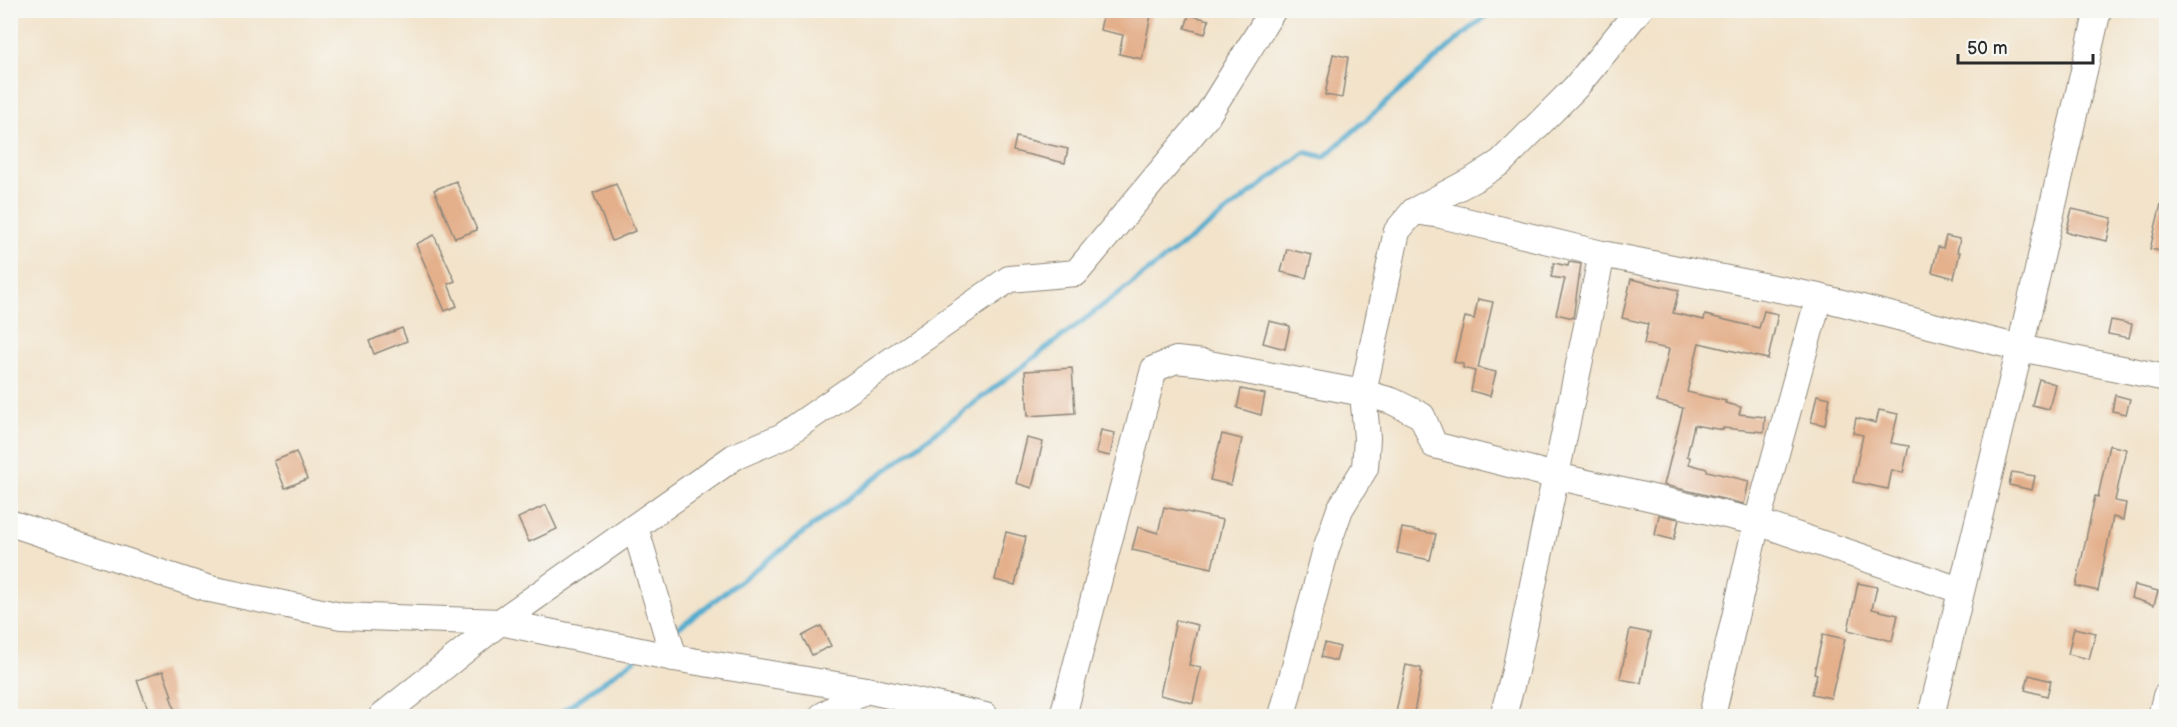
<svg xmlns="http://www.w3.org/2000/svg" width="2177" height="727" viewBox="0 0 2177 727" font-family="'Balsamiq Sans',sans-serif">
<rect width="100%" height="100%" fill="#f6f6f2"/>
<filter id="ink" filterUnits="userSpaceOnUse"><feTurbulence type="fractalNoise" baseFrequency=".0167" numOctaves="2"/><feDisplacementMap in="SourceGraphic" scale="12" xChannelSelector="R" yChannelSelector="G"/><feConvolveMatrix kernelMatrix="1 2 1 2 8 2 1 2 1" color-interpolation-filters="sRGB"/></filter>
<filter id="wash" filterUnits="userSpaceOnUse"><feTurbulence type="fractalNoise" baseFrequency=".008" numOctaves="4" result="noise"/><feDisplacementMap in="SourceGraphic" scale="24" xChannelSelector="R" yChannelSelector="G"/><feGaussianBlur stdDeviation="1.35" result="paint"/><feColorMatrix in="noise" values="0 0 0 0 0 0 0 0 0 0 0 0 0 0 0 0 0 1.4 0 .05"/><feComposite in="paint" operator="in"/></filter>
<g filter="url(#wash)">
<rect width="100%" height="100%" fill="#f2e3ca"/>
<g fill="none" stroke-linecap="round" stroke-linejoin="round">
<g stroke="#50aace" stroke-width="5">
<polyline points="674,631 1305,152 1324,157 1465,33 1494,10"/>
<polyline points="556,716 635,659"/>
</g>
</g>
<g id="blocks">
<g fill="#e4b08c">
<polygon points="1104,10 1152,10 1142,59 1119,54 1123,35 1100,30"/>
<polygon points="1189,15 1209,20 1205,34 1185,28"/>
<polygon points="1333,54 1348,57 1342,98 1325,95"/>
<polygon points="1016,137 1068,149 1065,163 1013,151"/>
<polygon points="456,181 477,230 455,238 434,190"/>
<polygon points="616,184 635,231 612,241 593,193"/>
<polygon points="2161,204 2166,204 2166,252 2150,249"/>
<polygon points="2072,209 2112,218 2107,241 2066,232"/>
<polygon points="434,235 455,281 448,284 457,306 445,311 416,244"/>
<polygon points="1946,236 1960,239 1957,252 1960,252 1954,278 1932,272 1938,247 1943,248"/>
<polygon points="1287,249 1312,255 1306,278 1281,272"/>
<polygon points="1569,262 1581,264 1573,318 1556,314 1565,279 1551,277 1554,263 1568,266"/>
<polygon points="1631,279 1679,290 1673,313 1704,320 1705,315 1759,328 1764,311 1778,314 1768,359 1699,343 1687,392 1726,401 1725,403 1741,407 1739,414 1765,417 1764,432 1723,428 1723,430 1694,425 1687,456 1690,457 1689,464 1707,469 1707,471 1749,481 1744,504 1664,485 1683,408 1657,401 1669,349 1644,344 1648,324 1622,318"/>
<polygon points="1478,299 1493,302 1478,368 1496,372 1490,396 1471,391 1475,371 1463,368 1463,364 1454,362 1465,317 1474,319"/>
<polygon points="2111,320 2132,324 2129,338 2108,334"/>
<polygon points="1269,321 1290,326 1285,349 1263,343"/>
<polygon points="402,328 407,341 374,354 369,341"/>
<polygon points="1072,368 1075,413 1028,416 1025,371"/>
<polygon points="2039,379 2055,384 2049,409 2032,405"/>
<polygon points="1241,389 1265,394 1261,415 1237,408"/>
<polygon points="1817,395 1830,398 1825,425 1811,422"/>
<polygon points="2115,395 2130,399 2126,414 2112,411"/>
<polygon points="1879,410 1898,414 1891,443 1909,446 1903,473 1892,470 1888,489 1853,482 1863,435 1853,433 1856,418 1876,423"/>
<polygon points="1101,430 1115,433 1110,456 1096,453"/>
<polygon points="1222,434 1242,439 1231,485 1210,480"/>
<polygon points="1027,438 1043,442 1032,488 1016,483"/>
<polygon points="2109,445 2126,449 2115,501 2126,503 2123,520 2113,517 2098,591 2076,586 2095,496 2098,497"/>
<polygon points="296,452 307,479 285,488 274,461"/>
<polygon points="2012,472 2035,476 2032,490 2009,485"/>
<polygon points="546,505 557,529 529,542 518,518"/>
<polygon points="1164,507 1223,520 1212,568 1132,550 1138,527 1158,533"/>
<polygon points="1659,515 1679,519 1674,540 1655,535"/>
<polygon points="1402,528 1436,534 1430,560 1397,553"/>
<polygon points="1006,532 1026,537 1015,585 995,580"/>
<polygon points="1858,583 1877,587 1872,609 1898,615 1892,641 1848,630"/>
<polygon points="2134,585 2158,591 2154,605 2131,598"/>
<polygon points="1176,620 1198,625 1189,665 1201,667 1193,703 1160,695"/>
<polygon points="821,626 831,646 812,655 802,636"/>
<polygon points="2074,628 2096,633 2089,659 2068,654"/>
<polygon points="1630,629 1651,633 1641,683 1620,679"/>
<polygon points="1823,634 1845,639 1831,698 1812,694 1817,674 1814,673"/>
<polygon points="1325,643 1340,647 1336,661 1321,657"/>
<polygon points="1406,665 1421,668 1421,672 1422,672 1413,717 1395,717"/>
<polygon points="163,671 172,696 170,696 178,717 151,717 137,680"/>
<polygon points="2029,675 2051,681 2047,696 2025,690"/>
</g>
</g>
</g>
<g filter="url(#ink)">
<use href="#blocks" fill-opacity="0" stroke="#8e877a" stroke-width="1.5"/>
<g fill="none" stroke-linecap="round" stroke-linejoin="round">
<g stroke="#8e877a" stroke-width="28">
<g id="minor">
<polyline points="1414,211 1476,178 1501,162 1575,88 1639,10"/>
<polyline points="10,523 210,589 341,616 500,622 674,658 866,690 985,716"/>
<polyline points="635,527 674,658"/>
<polyline points="382,716 500,622 734,457 783,436 1009,279 1076,273 1207,116 1273,10"/>
<polyline points="822,716 866,690"/>
<polyline points="1063,716 1154,369 1176,360 1204,363 1363,393 1392,401 1422,416 1434,445 1556,476 1757,522 1960,590"/>
<polyline points="1282,716 1326,549 1340,509 1365,468 1367,438 1363,393 1397,231 1414,211 1441,215 1602,254 1819,297 2020,348 2166,378"/>
<polyline points="1503,716 1515,671 1602,254"/>
<polyline points="1712,716 1757,522 1819,297"/>
<polyline points="1931,716 2020,348 2098,10"/>
<polyline points="2161,716 2166,696"/>
</g>
</g>
<use href="#minor" stroke="#fff" stroke-width="26"/>
</g>
</g>
<rect width="2177" height="727" fill="none" stroke="#f6f6f2" stroke-width="36"/>
<path d="M1958 54v9h135v-9" fill="none" stroke="#2b2b2b" stroke-width="3"/>
<text x="1967" y="54" font-size="18" fill="#2b2b2b" stroke="#f6f6f2" stroke-width="4.5" paint-order="stroke">50 m</text>
</svg>
